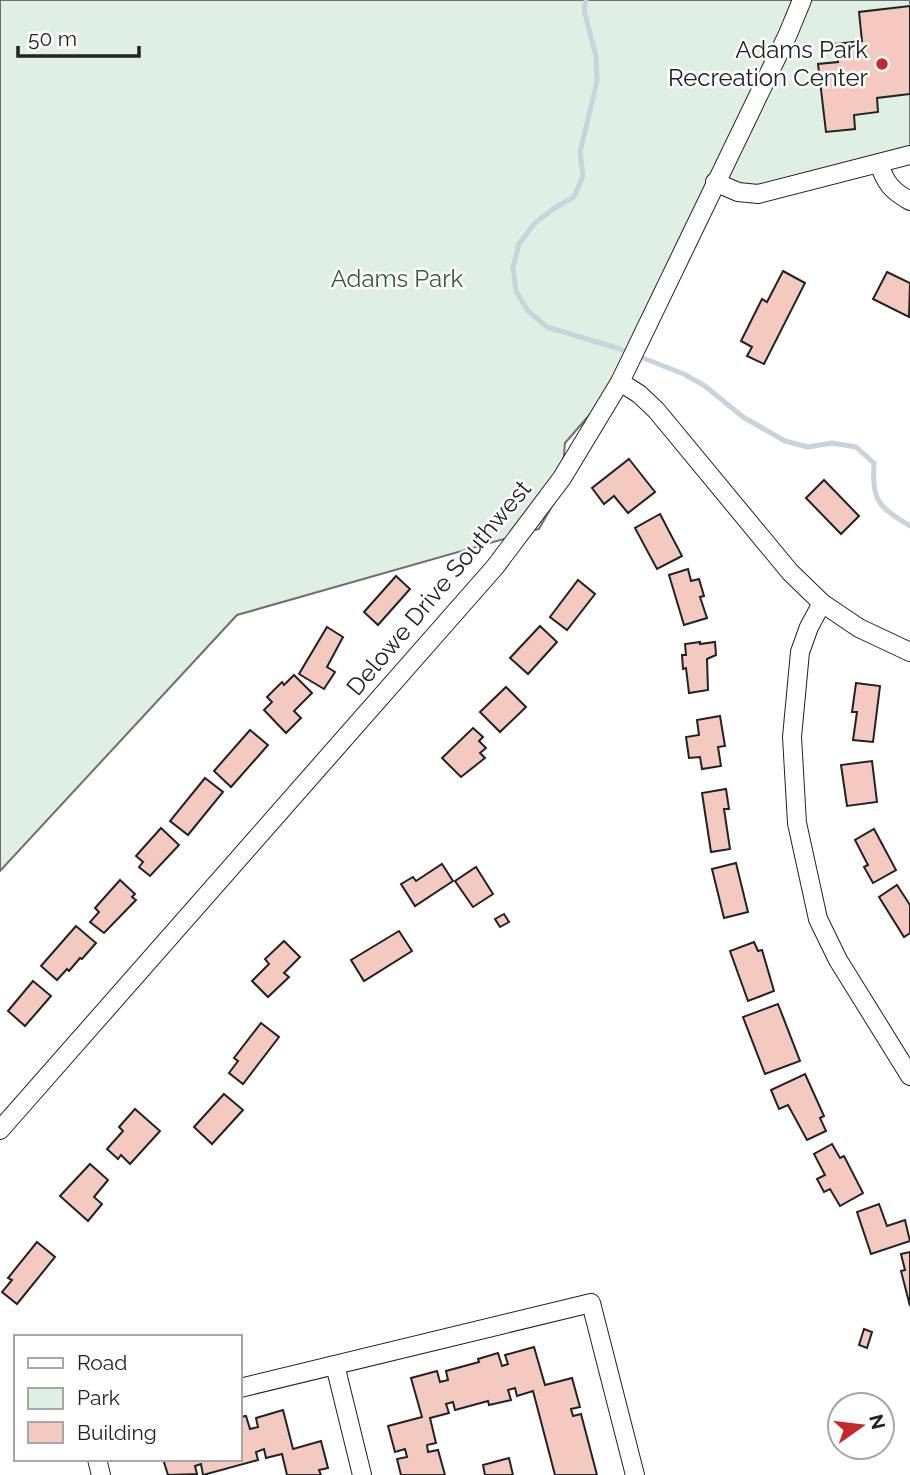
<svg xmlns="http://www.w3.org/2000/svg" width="910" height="1475" viewBox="0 0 910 1475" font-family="Raleway,sans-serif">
<rect width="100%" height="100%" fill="#fff"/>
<polygon fill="#e0efe3" stroke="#6f6f6f" stroke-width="2" points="0,0 910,0 910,157 768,190 717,188 634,364 565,443 561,490 539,529 237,615 0,871"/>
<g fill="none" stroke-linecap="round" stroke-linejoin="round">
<path stroke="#c7d3dd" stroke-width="5" d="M586,0l-2,10 12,47 1,24 -17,71 3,24 -9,21 -21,12 -19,15 -15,20 -6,23 3,24 12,20 19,16 70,21 67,26 21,12 38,31 42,24 23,6 24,-4 24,4 18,16c-2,39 4,43 36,63"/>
</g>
<g fill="#f3c9c0" stroke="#222" stroke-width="2">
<polygon points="910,6 910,94 877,98 878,112 854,115 855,129 826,132 818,64 838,62 836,44 862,41 859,12"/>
<polygon points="783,271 805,283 764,364 747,356 752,347 741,341 762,299 767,302"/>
<polygon points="887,272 910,283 909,317 873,299"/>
<polygon points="629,459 655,492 628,513 614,496 604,504 592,488"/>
<polygon points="824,480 859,516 841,534 806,498"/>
<polygon points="660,514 682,556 657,569 635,528"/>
<polygon points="688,569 691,581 699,579 704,596 700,597 707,618 684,625 669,575"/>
<polygon points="396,576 410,589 378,625 364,612"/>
<polygon points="578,580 595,594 567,630 550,617"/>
<polygon points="540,626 557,642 528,674 510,658"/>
<polygon points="327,627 343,637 327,667 335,672 324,689 299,674"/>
<polygon points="700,642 700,644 715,642 716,655 707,659 708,690 689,693 686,668 683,669 682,655 686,655 685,644"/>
<polygon points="294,675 312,693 294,711 301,718 286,733 264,710 272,702 267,697 282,682 284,685"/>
<polygon points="856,683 880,686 873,742 853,740 857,712 852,712"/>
<polygon points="506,687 526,707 500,732 480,712"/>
<polygon points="720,716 725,746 718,747 721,766 702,769 700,757 689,758 686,737 699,735 697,720"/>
<polygon points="473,728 483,737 479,741 486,748 480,753 485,758 461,777 442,758"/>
<polygon points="250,730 268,745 231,787 214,771"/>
<polygon points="872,761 877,802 847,806 841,765"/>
<polygon points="205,778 223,792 188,835 170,821"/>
<polygon points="726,789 729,809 724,809 730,849 711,852 702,793"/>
<polygon points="161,828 179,845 150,876 139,867 143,862 136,856"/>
<polygon points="874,829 896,870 873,883 864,867 868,865 855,840"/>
<polygon points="736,863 748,912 724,918 712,869"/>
<polygon points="442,864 453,881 415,906 401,884 413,877 416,881"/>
<polygon points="476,867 493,894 473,907 455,881"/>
<polygon points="120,880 135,894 132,897 136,900 104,933 90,922 99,912 95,908"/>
<polygon points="897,885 910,905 910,933 904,937 879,897"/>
<polygon points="504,914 509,922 500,927 495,919"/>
<polygon points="76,926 96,943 82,959 80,958 69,971 67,969 57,980 41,966"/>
<polygon points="399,931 412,951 364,981 351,960"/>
<polygon points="284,941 300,957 284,973 289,977 268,997 252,981 269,964 265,959"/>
<polygon points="754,942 758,951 762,950 774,991 748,1001 730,951"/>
<polygon points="33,981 51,996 25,1026 8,1011"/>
<polygon points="778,1004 800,1061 765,1074 743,1017"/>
<polygon points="261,1023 279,1037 243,1084 229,1073 238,1061 234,1058"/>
<polygon points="805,1074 824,1116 820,1118 826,1131 807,1140 788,1105 779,1109 771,1090"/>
<polygon points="224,1094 243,1110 212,1144 194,1127"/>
<polygon points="135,1109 160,1131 130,1164 121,1155 118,1159 107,1149 123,1131 119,1127"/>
<polygon points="832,1144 840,1158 844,1156 863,1193 840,1206 830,1189 824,1192 817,1179 825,1175 814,1154"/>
<polygon points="90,1164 108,1180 94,1197 102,1204 88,1221 60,1196"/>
<polygon points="879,1204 887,1226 905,1220 910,1241 871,1254 857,1212"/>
<polygon points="37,1242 55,1257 17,1304 2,1292 12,1280 8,1278"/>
<polygon points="910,1252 910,1306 901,1271 905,1270 901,1254"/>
<polygon points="864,1329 872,1332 867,1348 859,1345"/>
<polygon points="534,1347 545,1385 572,1378 580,1407 571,1409 573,1416 581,1414 597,1475 555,1475 533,1391 517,1396 515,1388 508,1390 511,1400 489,1405 488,1401 455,1410 453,1402 446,1404 449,1413 430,1418 436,1443 427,1445 428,1452 438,1450 445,1475 401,1475 397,1459 407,1457 405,1449 395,1452 388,1426 422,1417 411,1378 437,1371 440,1382 448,1380 446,1371 479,1362 478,1359 498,1353 502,1366 508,1364 505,1355"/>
<polygon points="283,1410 293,1449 321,1441 328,1468 319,1470 321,1475 287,1475 282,1454 266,1458 264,1449 256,1452 258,1460 203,1475 201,1464 195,1466 197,1474 168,1475 163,1459 240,1459 240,1417 246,1416 250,1429 258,1427 256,1418"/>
<polygon points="509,1458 513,1475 485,1475 483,1465"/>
</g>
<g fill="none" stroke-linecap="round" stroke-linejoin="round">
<g stroke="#222" stroke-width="20">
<g id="minor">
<path d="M879,163c6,20 13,28 31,38"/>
<polyline points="715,182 738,192 758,194 910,155"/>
<polyline points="620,382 639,394 656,410 790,572 822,603 859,628 910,652"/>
<polyline points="822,603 809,627 800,652 792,737 797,823 818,919 838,960 910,1076"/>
<polyline points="0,1130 495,567 562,478 620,382 788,34 802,0"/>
<polyline points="335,1365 362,1475"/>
<polyline points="240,1388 591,1303 635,1475"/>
<polyline points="97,1459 101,1475"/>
</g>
</g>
<use href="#minor" stroke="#fff" stroke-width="18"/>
</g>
<circle fill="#c62828" stroke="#fff" stroke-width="2.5" cx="882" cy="64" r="7"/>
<g text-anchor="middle" stroke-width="5" stroke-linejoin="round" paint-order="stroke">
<g font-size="24" fill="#222" stroke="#fff" text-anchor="end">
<text x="868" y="58">Adams Park<tspan x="868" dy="28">Recreation Center</tspan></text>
</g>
<g font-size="24" fill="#2f5e38" stroke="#fff">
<text x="397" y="287">Adams Park</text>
</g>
<g font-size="24" fill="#222" stroke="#fff">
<text transform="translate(439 588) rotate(-50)" y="8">Delowe Drive Southwest</text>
</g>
</g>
<rect x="14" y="1335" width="228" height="126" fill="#ffffff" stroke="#a7a7a7" stroke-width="2"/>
<rect x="28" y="1358" width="35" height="10" fill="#ffffff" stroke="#a7a7a7" stroke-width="2"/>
<text x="77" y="1370" font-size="21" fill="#222222">Road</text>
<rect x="28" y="1388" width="35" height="21" fill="#e0efe3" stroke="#a7a7a7" stroke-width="2"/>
<text x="77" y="1405" font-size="21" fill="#222222">Park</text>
<rect x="28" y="1422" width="35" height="21" fill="#f3c9c0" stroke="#a7a7a7" stroke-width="2"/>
<text x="77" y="1440" font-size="21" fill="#222222">Building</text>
<g transform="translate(861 1426) rotate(76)"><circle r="33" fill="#ffffff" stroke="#a7a7a7" stroke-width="2"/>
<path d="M0-5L12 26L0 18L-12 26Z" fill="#c62828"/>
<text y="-10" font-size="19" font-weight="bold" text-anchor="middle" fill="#222222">N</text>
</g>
<path d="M18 46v10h121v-10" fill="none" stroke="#222222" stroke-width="3.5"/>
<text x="28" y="46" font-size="21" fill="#222222" stroke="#ffffff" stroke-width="5" paint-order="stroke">50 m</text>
</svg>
